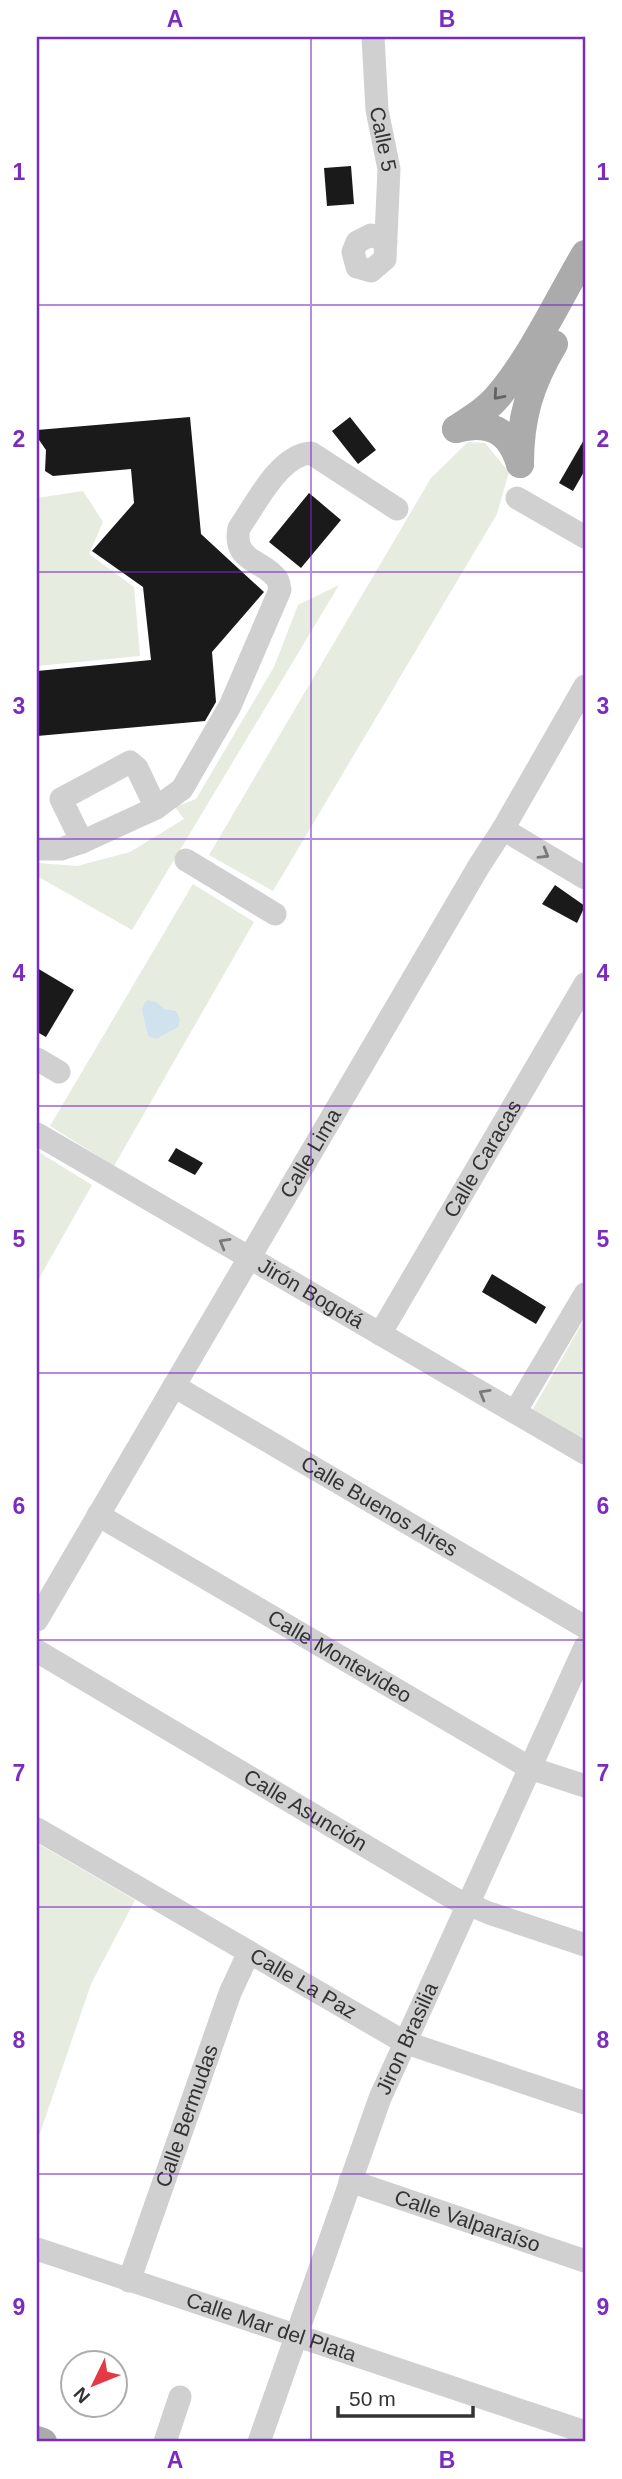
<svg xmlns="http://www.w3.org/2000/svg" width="622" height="2479" viewBox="0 0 622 2479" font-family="Arial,sans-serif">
<rect width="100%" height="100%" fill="#fff"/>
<g fill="#e6ecdf">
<polygon points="468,442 485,443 509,472 497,514 273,891 209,855 431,478"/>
<polygon points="83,491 103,522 89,554 134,587 140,656 37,666 37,498"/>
<polygon points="339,585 132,930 37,876 37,863 77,866 130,852 184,819 175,807 196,799 274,667 298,605"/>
<polygon points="193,884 254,922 114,1166 50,1126"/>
<polygon points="37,1151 92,1185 37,1282"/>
<polygon points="585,1318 585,1440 533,1409"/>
<polygon points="37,1843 135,1900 91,1984 37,2142"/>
</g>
<polygon fill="#cfe2ee" points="148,1000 156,1002 164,1009 176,1011 180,1019 178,1027 156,1039 148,1036 142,1010 145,1002"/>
<g fill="#1a1a1a">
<polygon points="351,166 354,204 327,206 324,168"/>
<polygon points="190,417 201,534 264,592 212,652 216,702 205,721 37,736 37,671 151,660 143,587 92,551 134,503 131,469 53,476 45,471 46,450 37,437 37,430"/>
<polygon points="350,417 376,450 358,464 332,431"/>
<polygon points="585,438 585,470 573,491 559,483"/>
<polygon points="309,493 341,520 301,568 269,542"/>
<polygon points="555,885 585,906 577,923 542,904"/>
<polygon points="37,968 74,990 46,1037 37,1032"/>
<polygon points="176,1148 203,1163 195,1175 168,1161"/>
<polygon points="492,1274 546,1307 536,1324 482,1292"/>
</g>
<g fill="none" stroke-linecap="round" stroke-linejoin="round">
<g stroke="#d0d0d0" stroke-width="23">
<path id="s1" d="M373,37l4,73 12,59 -4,90 -14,12 -14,-4 -4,-15 4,-10 14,-7 15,6"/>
<polyline points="517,498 585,537"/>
<polyline points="503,829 585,878"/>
<polyline points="82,842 61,799 130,762 137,768 156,808"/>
<path d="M37,849h24l21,-7 74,-34 26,-19 48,-83 50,-116c-1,-4 -1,-8 -3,-11 -13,-19 -45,-17 -38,-51 17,-24 40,-73 72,-75l86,56"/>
<polyline points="186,860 275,914"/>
<polyline points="37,1059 59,1072"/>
<path id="s2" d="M37,1134l548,319"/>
<path id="s3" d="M380,1334l205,-350"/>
<path id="s4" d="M174,1386l411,241"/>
<polyline points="515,1412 585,1294"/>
<path id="s5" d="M98,1515l432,253 55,18"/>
<path id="s6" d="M37,1620l442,-754 24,-37 82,-143"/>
<path id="s7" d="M37,1651l416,247 36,15 96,32"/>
<path id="s8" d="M37,1829l367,213 181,61"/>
<path id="s9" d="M350,2181l235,80"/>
<path id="s10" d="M37,2249l548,183"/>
<path id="s11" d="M129,2281l101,-288 19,-41"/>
<polyline points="165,2442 180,2397"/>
<path id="s12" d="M259,2442l121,-344 205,-451"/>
</g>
<g stroke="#ababab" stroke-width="28">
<path d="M456,429c15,-10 32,-20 43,-34 34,-41 59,-95 86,-141"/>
<path d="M456,429c34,-9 54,2 64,35"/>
<path d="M520,464c0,-46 10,-80 34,-120"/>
<polyline points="37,2440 43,2442"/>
</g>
</g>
<defs><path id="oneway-chevron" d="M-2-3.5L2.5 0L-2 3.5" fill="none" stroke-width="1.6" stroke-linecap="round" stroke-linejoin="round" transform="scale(1.75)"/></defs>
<use stroke="#636363" href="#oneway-chevron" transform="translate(498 395) rotate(131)"/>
<g stroke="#7a7a7a">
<use href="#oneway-chevron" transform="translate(544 854) rotate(31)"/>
<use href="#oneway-chevron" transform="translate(224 1243) rotate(-150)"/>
<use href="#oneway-chevron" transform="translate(484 1394) rotate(-150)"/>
</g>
<path fill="none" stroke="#7b2cbf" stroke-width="2" stroke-opacity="0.55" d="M311,37v2405M37,305h548M37,572h548M37,839h548M37,1106h548M37,1373h548M37,1640h548M37,1907h548M37,2174h548"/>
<g text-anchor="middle" stroke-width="7" stroke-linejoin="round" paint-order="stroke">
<g font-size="21" fill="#333" stroke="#fff">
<text dy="7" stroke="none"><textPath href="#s1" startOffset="103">Calle 5</textPath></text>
<text dy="7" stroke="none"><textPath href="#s6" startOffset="541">Calle Lima</textPath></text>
<text dy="7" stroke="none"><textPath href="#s3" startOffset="203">Calle Caracas</textPath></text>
<text dy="7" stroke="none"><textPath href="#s2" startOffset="317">Jirón Bogotá</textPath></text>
<text dy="7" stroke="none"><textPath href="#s4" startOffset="238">Calle Buenos Aires</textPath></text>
<text dy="7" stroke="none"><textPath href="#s5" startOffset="280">Calle Montevideo</textPath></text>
<text dy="7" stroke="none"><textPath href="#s7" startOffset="312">Calle Asunción</textPath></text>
<text dy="7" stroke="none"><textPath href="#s8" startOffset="308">Calle La Paz</textPath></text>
<text dy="7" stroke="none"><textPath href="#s12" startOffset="430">Jiron Brasilia</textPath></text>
<text dy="7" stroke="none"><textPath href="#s11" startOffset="175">Calle Bermudas</textPath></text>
<text dy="7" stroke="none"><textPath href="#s9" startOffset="124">Calle Valparaíso</textPath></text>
<text dy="7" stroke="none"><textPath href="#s10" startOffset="247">Calle Mar del Plata</textPath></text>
</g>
</g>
<rect width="622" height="2479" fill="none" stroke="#ffffff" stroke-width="77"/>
<g transform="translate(94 2384) rotate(227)"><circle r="33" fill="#ffffff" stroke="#adadad" stroke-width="2"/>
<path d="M0-5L12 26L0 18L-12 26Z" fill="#e63946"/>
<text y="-10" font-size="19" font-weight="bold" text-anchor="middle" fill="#333333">N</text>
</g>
<path d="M338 2406v10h135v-10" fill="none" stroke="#333333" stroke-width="3.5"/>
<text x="349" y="2406" font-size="21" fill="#333333" stroke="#ffffff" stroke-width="5" paint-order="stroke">50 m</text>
<rect x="38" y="38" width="546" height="2402" fill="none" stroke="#7b2cbf" stroke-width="2.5"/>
<g font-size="23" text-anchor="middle" font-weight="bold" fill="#7b2cbf">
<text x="175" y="27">A</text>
<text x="447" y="27">B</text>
<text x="19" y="180">1</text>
<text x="603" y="180">1</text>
<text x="19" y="447">2</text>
<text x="603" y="447">2</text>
<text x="19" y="714">3</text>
<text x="603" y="714">3</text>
<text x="19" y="981">4</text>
<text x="603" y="981">4</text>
<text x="19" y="1247">5</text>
<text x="603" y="1247">5</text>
<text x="19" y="1514">6</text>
<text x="603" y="1514">6</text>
<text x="19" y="1781">7</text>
<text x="603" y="1781">7</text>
<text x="19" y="2048">8</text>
<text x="603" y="2048">8</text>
<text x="19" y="2315">9</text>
<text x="603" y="2315">9</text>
<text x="175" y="2468">A</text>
<text x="447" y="2468">B</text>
</g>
</svg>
